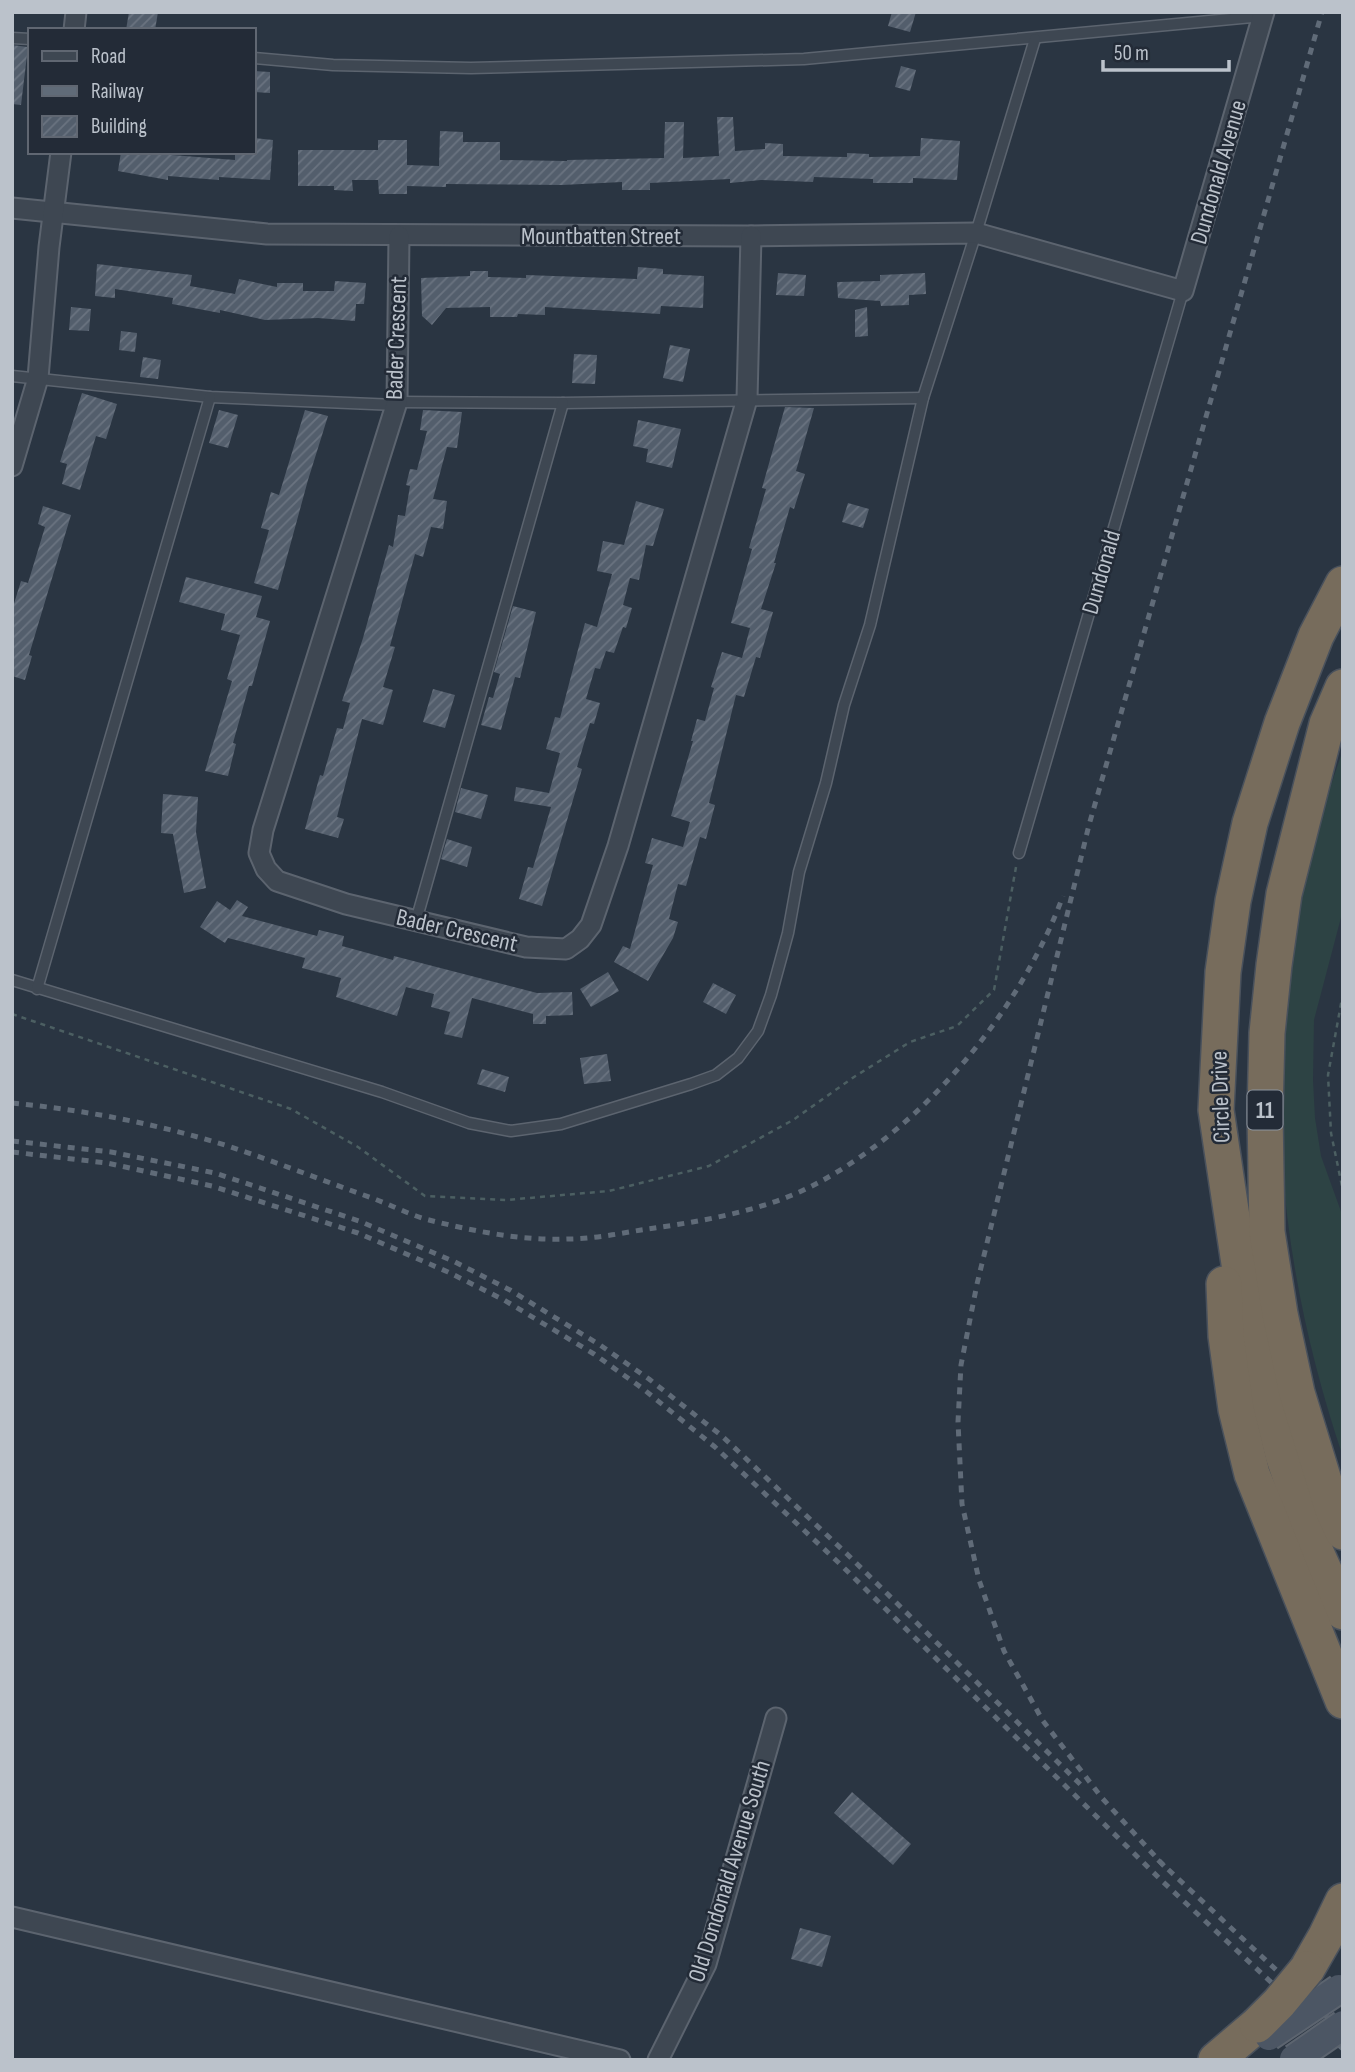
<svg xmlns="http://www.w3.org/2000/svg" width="1355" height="2072" viewBox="0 0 1355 2072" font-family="'Sofia Sans Condensed',sans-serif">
<defs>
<pattern id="building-hatch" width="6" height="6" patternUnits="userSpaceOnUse" patternTransform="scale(1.75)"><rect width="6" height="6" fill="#535e6c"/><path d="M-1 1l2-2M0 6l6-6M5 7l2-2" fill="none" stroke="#6a7380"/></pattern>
</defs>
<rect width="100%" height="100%" fill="#2a3542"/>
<path fill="#2d4344" d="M1343,750v160l-29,110 -1,60 2,38 6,38 22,61v240c-32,-95 -54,-194 -61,-295 -8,-133 16,-288 61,-412z"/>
<g fill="url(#building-hatch)">
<polygon points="129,12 158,12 155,30 126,30"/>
<polygon points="892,12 916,12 910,32 888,26"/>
<polygon points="12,45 28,47 21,105 12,104"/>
<polygon points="901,66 916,70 910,91 895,87"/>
<polygon points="254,71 270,72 270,93 254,92"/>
<polygon points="717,117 733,117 735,151 765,149 765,143 783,144 783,156 847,157 847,153 869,154 869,157 920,156 921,138 960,141 957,180 913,178 913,183 873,183 873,179 814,177 813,182 761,180 730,183 730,179 650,183 650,190 622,190 622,182 562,185 446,184 446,187 407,186 407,194 379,194 378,180 352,180 353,191 334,190 334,186 298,186 298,150 378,150 378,140 407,140 407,165 439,166 440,131 463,132 463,142 500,142 500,160 567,161 567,160 664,158 665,122 684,122 683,158 719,156"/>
<polygon points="254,138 273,140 270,180 219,177 219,180 168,176 168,180 118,171 121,152 172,152 172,155 235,160 235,152 254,152"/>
<polygon points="97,264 192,275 190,286 235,294 239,279 277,287 277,283 303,283 303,291 334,291 335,281 366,283 364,304 356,304 355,321 318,318 265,320 220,310 220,313 172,304 173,298 115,289 115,298 95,296"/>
<polygon points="638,267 663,269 663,274 704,276 703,308 661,306 660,314 545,307 545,315 518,314 517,317 490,317 490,307 446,308 432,325 422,316 421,278 470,276 470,271 488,271 488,277 526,278 526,275 637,279"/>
<polygon points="778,273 806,275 804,296 776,295"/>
<polygon points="925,273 926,294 909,295 909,305 881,306 880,301 838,298 837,282 880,281 880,275"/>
<polygon points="71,307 91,309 89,331 69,330"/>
<polygon points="867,307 868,336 855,337 855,310"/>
<polygon points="121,331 137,333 135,352 119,350"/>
<polygon points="670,345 690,349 683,382 663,378"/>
<polygon points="574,354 597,355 595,384 572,383"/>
<polygon points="143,357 161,360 158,379 140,377"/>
<polygon points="82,393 117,404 106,439 96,436 80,490 62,484 67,464 60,462"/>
<polygon points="785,407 814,408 796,471 805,474 794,509 790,507 774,563 776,563 761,609 773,612 760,658 756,657 744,697 736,695 709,803 715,805 706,839 700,837 686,886 678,884 669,919 678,922 673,938 648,981 614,962 623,946 630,949 653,865 645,863 652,838 683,847 690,822 671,816 693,741 691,741 697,719 705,721 714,688 711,687 722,652 742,658 750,628 731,623 752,549 749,548 766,489 762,488"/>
<polygon points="219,410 238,415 228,448 209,443"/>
<polygon points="305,410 328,416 308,480 278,590 254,583 269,530 261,528 271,492 279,495"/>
<polygon points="423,410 462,412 457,448 447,447 433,499 447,501 443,529 431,527 423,557 415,554 390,646 395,647 383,687 393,690 383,725 362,719 337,817 344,819 338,838 305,829 320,775 323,776 337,728 343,729 350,703 342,701 363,638 389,545 393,547 398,515 405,516 410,486 406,485 410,469 417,470 427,431 420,430"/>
<polygon points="638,420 681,429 672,468 646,462 648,449 633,446"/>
<polygon points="636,501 664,509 653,546 646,545 639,580 630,578 623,605 632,608 626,628 623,627 614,653 606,651 600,669 595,668 586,699 600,703 594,724 590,723 577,767 582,769 542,906 519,899 528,867 533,868 551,807 514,801 516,787 549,793 560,753 546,749 555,717 560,718 585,623 597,627 612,574 597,571 603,541 624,545"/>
<polygon points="848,503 869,509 863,528 842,522"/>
<polygon points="43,506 71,515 29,655 32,656 25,680 12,676 12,610 21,581 28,583 45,527 38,524"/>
<polygon points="186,577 262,596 256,617 270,621 252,686 249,686 233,743 236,744 228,776 205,771 232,681 227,679 240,635 221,630 225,614 179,602"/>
<polygon points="513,606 536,612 520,678 515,677 501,730 481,725 489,697 493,698 500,674 494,672"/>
<polygon points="433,689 455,695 445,728 423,722"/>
<polygon points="461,788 488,795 481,819 455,812"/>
<polygon points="163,794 198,797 196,832 206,888 184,893 173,834 161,833"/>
<polygon points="447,839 472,847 467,867 441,859"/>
<polygon points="237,900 248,907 242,916 317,936 319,930 344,936 342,946 393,960 394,956 537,993 572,992 573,1015 546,1016 546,1024 533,1024 533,1014 472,998 462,1038 444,1034 450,1012 431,1007 434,994 406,987 397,1016 336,997 341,978 302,968 305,958 228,938 225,943 200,927 217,901 230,910"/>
<polygon points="608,972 619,991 591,1007 580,989"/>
<polygon points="713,983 736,995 726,1014 703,1002"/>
<polygon points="607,1054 611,1081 584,1084 580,1058"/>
<polygon points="482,1069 509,1077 505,1092 477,1084"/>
<polygon points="852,1792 911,1844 893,1865 834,1813"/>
<polygon points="800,1928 831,1936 822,1967 791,1959"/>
</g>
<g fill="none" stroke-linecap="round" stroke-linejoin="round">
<g stroke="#5c646f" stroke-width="13">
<g id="lane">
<polyline points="12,38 30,39"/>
<polyline points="254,58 333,65 471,68 804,59 1263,16"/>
<polyline points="12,376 210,397 396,405"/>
<polyline points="397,402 563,403 923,398"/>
<polyline points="1019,853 1183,291"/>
<polyline points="416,921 563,403"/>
<polyline points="12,980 382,1092 469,1123 511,1131 561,1124 691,1084 716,1075 738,1058 758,1031 771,995 788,933 799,872 826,783 844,705 870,625 923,398 976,233 1035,39"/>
<polyline points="37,989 210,397"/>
</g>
</g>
<g stroke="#5c646f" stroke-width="23">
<g id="street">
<polyline points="74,30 76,12"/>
<polyline points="12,208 267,234 751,236 976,233 1183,291 1264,12"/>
<polyline points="399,236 397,402 263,830 259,853 266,869 277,881 346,904 526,947 566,949 580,939 591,925 618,846 747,399 751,236"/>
<polyline points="12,466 38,378 49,247 61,152"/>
<polyline points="12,1917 620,2060"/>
<polyline points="658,2060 706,1964 776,1718"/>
</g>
</g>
<g stroke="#49515c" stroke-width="38">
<g id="highway">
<polyline points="1343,584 1316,636 1282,723 1250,823 1233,901 1223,972 1216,1110 1246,1310 1283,1455 1315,1550 1343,1612"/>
<polyline points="1343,687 1327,724 1284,894 1274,965 1267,1033 1265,1113 1267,1232 1280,1314 1297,1393 1333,1510 1343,1532"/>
<polyline points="1224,1284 1226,1336 1236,1409 1252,1474 1343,1701"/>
<polyline points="1307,1969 1326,1936 1343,1901"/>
<polyline points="1216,2060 1257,2025"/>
</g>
</g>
<g stroke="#4c5f62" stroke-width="2.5" stroke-dasharray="5 5" stroke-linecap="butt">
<polyline points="1343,993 1328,1075 1331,1133 1343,1191"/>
<polyline points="12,1014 291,1109 358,1147 425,1196 506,1200 609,1191 709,1166 793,1120 854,1077 910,1042 957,1026 994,990 1016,867"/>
</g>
<use href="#lane" stroke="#3e4752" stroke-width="10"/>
<use href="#street" stroke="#3e4752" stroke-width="19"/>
<use href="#highway" stroke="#776c5c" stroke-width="35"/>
<g stroke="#606b78" stroke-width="5" stroke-dasharray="7 7" stroke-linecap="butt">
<path d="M12,1103c73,7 146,21 216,43 48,16 96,35 144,52 19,7 38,17 57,22 44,11 93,21 139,19 24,0 49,-5 73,-9 56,-8 120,-18 171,-44 111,-57 208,-174 251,-290"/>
<polyline points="12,1141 111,1152 215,1173 359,1221 453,1261 510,1290 600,1345 649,1379 722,1436 848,1555 1083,1787"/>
<polyline points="12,1152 107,1163 212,1186 358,1233 448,1272 504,1300 594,1354 642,1388 715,1447 840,1564 1162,1881 1343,2049"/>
<polyline points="1158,1860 1343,2032"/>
<polyline points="1164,1866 1102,1798 1043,1721 1004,1651 979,1580 962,1504 958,1422 961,1365 977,1284 1089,825 1322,12"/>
</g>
<g stroke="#5c646f" stroke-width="32" stroke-linecap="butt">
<g id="secondary-bridge">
<polyline points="1269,2036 1339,1989"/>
<polyline points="1294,2059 1343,2025"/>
</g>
</g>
<g stroke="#49515c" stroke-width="38" stroke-linecap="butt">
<polyline id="highway-bridge" points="1257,2025 1279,2003 1307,1969"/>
</g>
<use href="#secondary-bridge" stroke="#4c5664" stroke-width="28"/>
<use href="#highway-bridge" stroke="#776c5c" stroke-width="35"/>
</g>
<g text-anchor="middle" stroke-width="5" stroke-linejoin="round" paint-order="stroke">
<rect fill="#232b37" stroke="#8d959f" stroke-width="2" x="1247.5" y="1090.5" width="35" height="39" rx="5"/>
<g font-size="23" font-weight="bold" fill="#bbc2cb">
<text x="1265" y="1118">11</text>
</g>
<g font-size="24" fill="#bbc2cb" stroke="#232b37">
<text transform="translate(1218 172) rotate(-74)" y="8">Dundonald Avenue</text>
<text x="601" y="244">Mountbatten Street</text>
<text transform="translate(396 338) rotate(-88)" y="8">Bader Crescent</text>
<text transform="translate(1101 572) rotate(-74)" y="8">Dundonald</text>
<text transform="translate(457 930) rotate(13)" y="8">Bader Crescent</text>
<text transform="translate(1220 1097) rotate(-92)" y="8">Circle Drive</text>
<text transform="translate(729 1871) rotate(-73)" y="8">Old Dondonald Avenue South</text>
</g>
</g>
<rect width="1355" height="2072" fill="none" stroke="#bbc2cb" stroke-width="28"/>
<rect x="28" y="28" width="228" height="126" fill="#232b37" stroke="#606772" stroke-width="2"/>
<rect x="42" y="51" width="35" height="10" fill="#3e4752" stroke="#606772" stroke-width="2"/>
<text x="91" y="63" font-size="21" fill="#bbc2cb">Road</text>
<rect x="42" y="86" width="35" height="10" fill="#606b78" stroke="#606772" stroke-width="2"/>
<text x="91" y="98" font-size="21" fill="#bbc2cb">Railway</text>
<rect x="42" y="116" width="35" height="21" fill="url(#building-hatch)" stroke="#606772" stroke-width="2"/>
<text x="91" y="133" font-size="21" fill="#bbc2cb">Building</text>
<path d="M1103 60v10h126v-10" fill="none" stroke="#bbc2cb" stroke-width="3.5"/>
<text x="1114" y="60" font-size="21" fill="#bbc2cb" stroke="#232b37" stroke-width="5" paint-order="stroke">50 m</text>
</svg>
